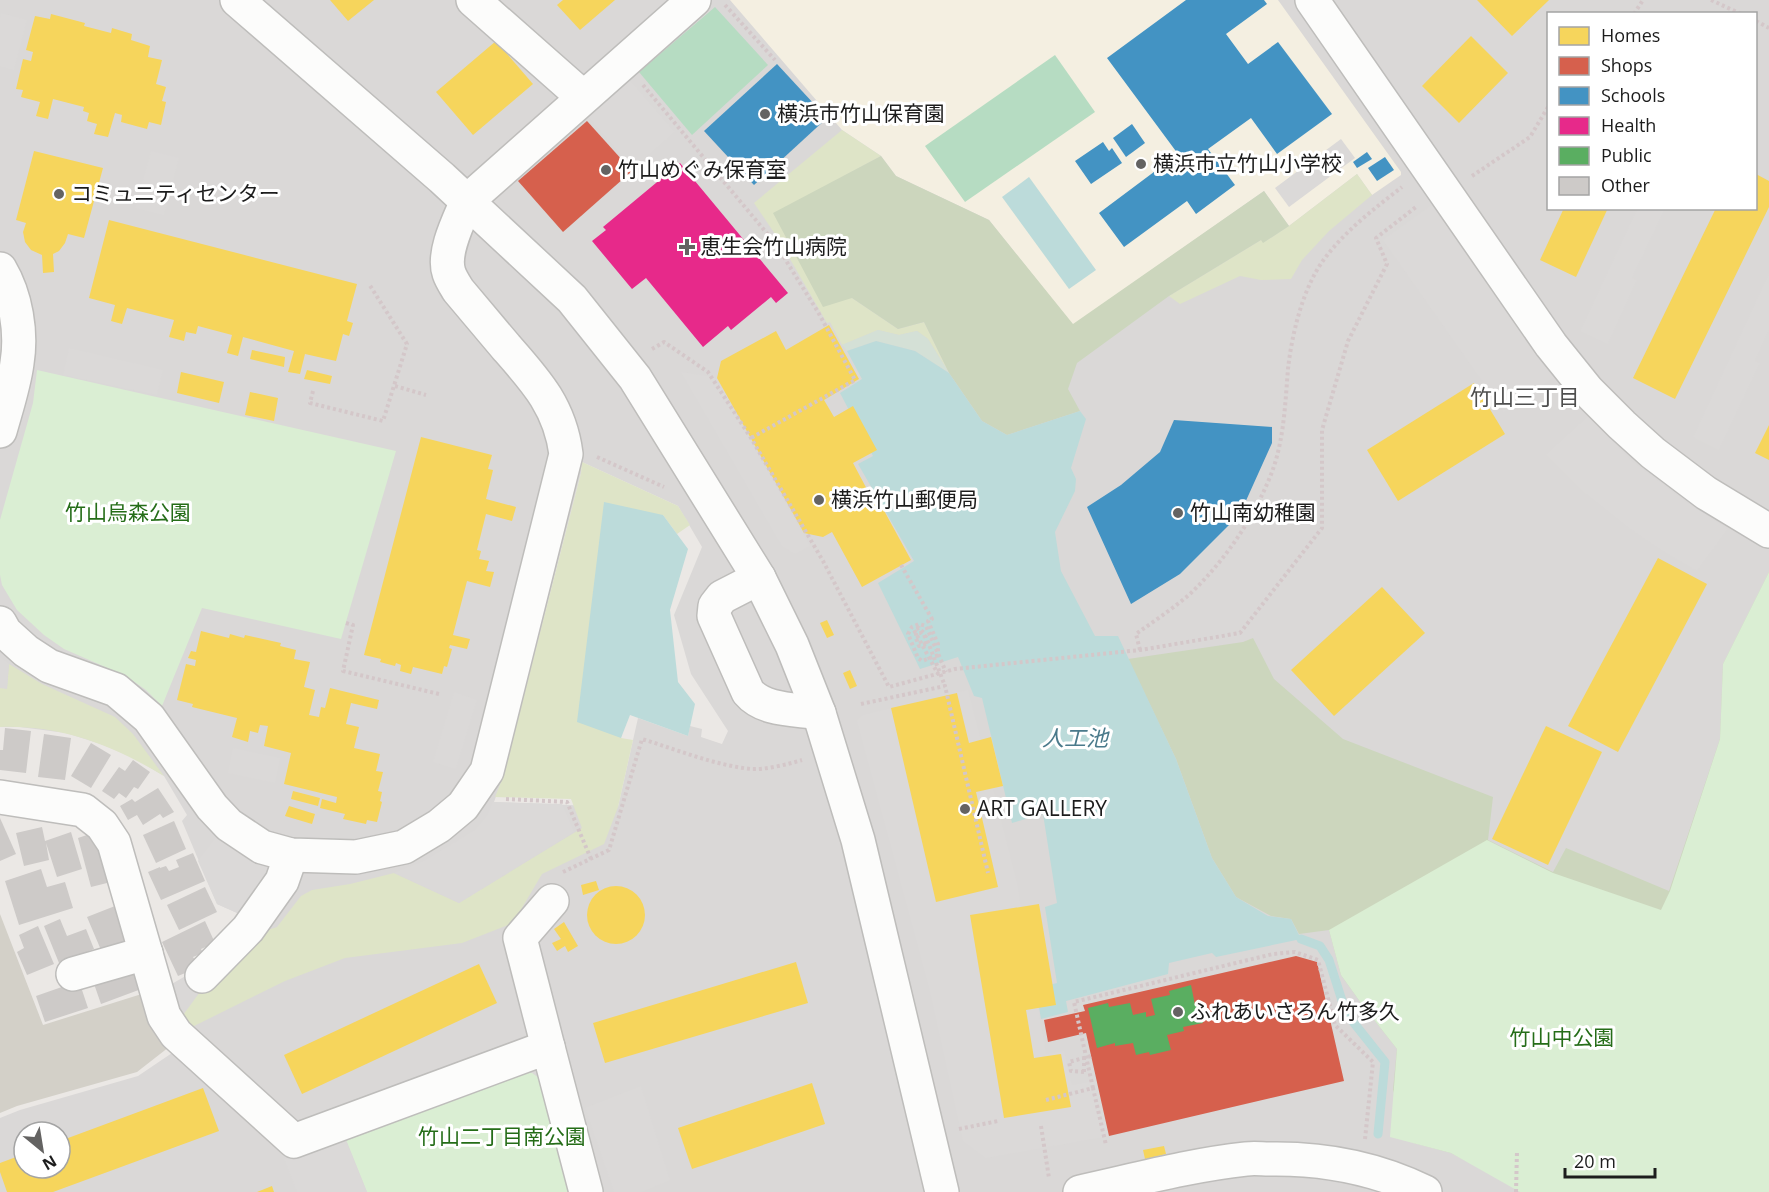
<svg xmlns="http://www.w3.org/2000/svg" width="1769" height="1192" viewBox="0 0 1769 1192" font-family="'Open Sans','Noto Sans JP',sans-serif">
<rect width="100%" height="100%" fill="#ebe8e5"/>
<path fill="#dad8d7" fill-rule="evenodd" d="M0,0h1769v1192h-1769v-74l20,-8 118,-34 37,-25 -12,-62 33,-19 48,-54 -27,-12 -35,-83 5,-6 -23,-39 -30,-18 -33,-14 -35,-11 -46,-6h-20zM1548,14h208v194h-208zM582,462l96,44 24,41 -28,68 17,59 37,57 -6,13 -21,-7 1,-8 -12,-3 -2,10 -50,-18 -20,89 -124,-5 9,-25 78,-304zM24,1132h36v36h-36z"/>
<polygon fill="#f4efe1" points="730,0 1278,0 1401,172 1401,175 1372,195 1357,174 1289,226 1264,191 1073,325 989,220 896,176 881,156 842,130"/>
<polygon fill="#d3d0c8" points="0,914 43,1025 148,992 169,1047 137,1072 17,1106 0,1113"/>
<g fill="#dee4c7">
<polygon points="842,130 881,156 774,214 852,298 898,329 924,322 949,373 928,339 917,331 899,335 878,330 842,345 830,322 827,323 779,240 754,203"/>
<polygon points="1357,174 1372,195 1329,231 1302,260 1291,279 1261,280 1240,276 1180,304 1169,296 1261,240 1264,242 1289,226"/>
<polygon points="582,462 678,506 690,525 677,534 663,515 621,738 633,740 618,807 604,844 542,874 513,923 462,943 345,958 285,981 188,1029 178,1022 216,970 259,933 277,927 301,896 312,890 350,884 394,873 459,903 582,828 571,799 495,797 503,777 581,473"/>
<path d="M9,664l33,20 73,33 18,17 31,42c-52,-31 -103,-51 -164,-49v-39h7z"/>
</g>
<g fill="#ccd6bd">
<polygon points="881,156 896,176 989,220 1073,324 1264,191 1289,226 1263,243 1261,240 1169,296 1077,363 1068,389 1080,411 1007,435 982,421 949,373 924,322 898,329 852,298 823,307 773,213"/>
<polygon points="1769,572 1769,1192 1472,1164 1451,1153 1414,1143 1393,1090 1397,1049 1361,1003 1341,975 1329,930 1299,934 1291,919 1271,916 1236,897 1212,858 1176,759 1128,659 1243,642 1253,638 1274,679 1343,739 1493,797 1488,840 1553,872 1566,848 1669,891 1720,739 1723,664"/>
</g>
<polygon fill="#d4e0d6" points="878,330 899,335 917,331 928,339 949,373 915,351 876,341 847,351 842,345"/>
<g fill="#daeed3">
<polygon points="37,370 396,451 341,639 202,608 162,706 146,690 126,676 64,649 44,635 17,610 2,585 0,575 0,520 33,403"/>
<polygon points="1769,572 1769,1192 1520,1192 1451,1153 1390,1137 1397,1049 1361,1003 1341,975 1329,930 1487,840 1553,873 1661,910 1670,891 1720,739 1723,664"/>
<polygon points="519,1073 532,1073 539,1078 576,1192 367,1192 344,1135"/>
</g>
<g fill="#b6dcc2">
<polygon points="715,7 768,65 692,135 639,72"/>
<polygon points="1055,55 1095,112 965,202 925,146"/>
</g>
<g fill="#dbd9d8">
<polygon points="1,13 27,20 14,70 0,66 0,19"/>
<polygon points="630,80 675,132 633,169 588,117"/>
<polygon points="1341,139 1355,158 1289,207 1275,188"/>
<polygon points="151,151 179,158 164,215 135,208"/>
<polygon points="1432,205 1554,377 1504,412 1383,240"/>
<polygon points="1637,209 1665,209 1632,278 1637,280 1608,344 1580,331"/>
<polygon points="1769,273 1769,330 1755,361 1760,363 1719,450 1693,437"/>
<polygon points="69,348 163,370 157,395 63,375"/>
<polygon points="681,372 714,377 810,546 795,554 782,546"/>
<polygon points="1589,415 1631,460 1688,503 1728,529 1697,571 1658,548 1626,526 1586,494 1546,454"/>
<polygon points="0,657 9,664 7,689 0,688"/>
<polygon points="968,690 1017,883 1046,1054 1064,1051 1072,1085 1097,1080 1100,1094 1206,1031 1194,979 1296,956 1317,962 1341,1067 1320,1073 1323,1085 1109,1136 986,1158 963,1141 929,987 857,721 863,715"/>
<polygon points="454,692 477,700 456,769 433,762"/>
<polygon points="233,748 280,758 275,783 228,773"/>
<polygon points="493,802 562,804 574,832 459,903 394,873 426,860 475,830 487,816"/>
<polygon points="218,835 271,863 275,871 244,916 217,904 198,861"/>
<polygon points="641,1086 670,1180 641,1192 614,1192 585,1108"/>
<polygon points="344,1135 367,1192 297,1192 284,1159"/>
</g>
<g fill="#bcdbda">
<polygon points="1029,177 1096,270 1069,289 1002,197"/>
<polygon points="876,341 915,351 949,373 982,421 1007,435 1080,411 1086,419 1071,468 1076,479 1075,491 1055,532 1061,571 1095,636 1118,636 1176,759 1212,858 1236,897 1268,916 1291,919 1301,939 1216,957 1212,953 1169,963 1168,974 1066,1001 1068,1012 1041,1019 1036,988 1057,983 1045,907 1057,903 1043,814 1012,823 982,698 974,696 958,657 920,669 878,583 914,561 858,464 873,456 840,393 862,379 847,351"/>
<polygon points="604,502 663,515 688,549 670,610 678,682 695,704 688,736 630,715 621,738 577,722"/>
</g>
<g fill="#f6d55c">
<polygon points="330,0 374,0 348,21"/>
<polygon points="563,0 615,0 580,30 557,5"/>
<polygon points="1477,0 1549,0 1512,36"/>
<polygon points="51,14 85,23 84,26 111,33 112,28 132,34 131,40 150,46 148,57 162,60 156,84 166,87 162,101 166,102 161,125 149,122 147,129 121,122 122,115 115,113 108,137 94,134 97,124 87,121 89,113 83,111 84,107 53,99 48,119 36,116 40,102 21,97 23,90 16,89 23,59 31,61 33,52 26,50 35,16 50,19"/>
<polygon points="1471,36 1508,73 1459,123 1422,86"/>
<polygon points="496,41 533,84 473,135 436,92"/>
<polygon points="34,151 103,168 84,238 68,234 65,243 59,251 53,254 54,272 43,273 42,255 31,250 25,242 23,232 26,223 16,220"/>
<polygon points="1756,174 1769,181 1769,207 1675,399 1633,378 1716,208 1756,208"/>
<polygon points="1564,208 1608,208 1576,277 1540,260"/>
<polygon points="109,220 357,284 347,321 353,323 349,336 343,334 336,361 305,354 300,374 288,372 294,351 243,337 238,356 227,353 232,335 198,326 196,334 186,332 184,341 169,337 174,320 127,308 122,324 111,321 115,305 89,298"/>
<polygon points="829,325 859,379 824,400 834,417 853,406 877,450 853,463 877,508 881,505 911,560 862,587 832,532 823,537 804,533 717,378 721,361 776,331 786,350"/>
<polygon points="252,350 285,357 284,367 250,359"/>
<polygon points="307,370 332,376 330,384 304,379"/>
<polygon points="181,372 224,382 219,403 177,393"/>
<polygon points="1474,383 1505,434 1398,501 1367,450"/>
<polygon points="250,392 278,398 274,421 245,415"/>
<polygon points="1769,425 1769,460 1755,453"/>
<polygon points="421,437 492,455 488,469 493,470 486,499 516,507 512,521 486,514 477,550 481,551 479,559 489,561 486,571 494,572 490,587 467,581 453,635 470,639 467,649 450,645 449,648 452,649 447,667 444,666 442,674 413,667 411,674 400,671 401,665 396,663 395,666 380,662 381,659 364,655"/>
<polygon points="1658,558 1707,584 1618,752 1568,726"/>
<polygon points="1382,587 1425,633 1334,716 1291,670"/>
<polygon points="827,620 834,635 827,638 820,623"/>
<polygon points="201,631 229,638 230,634 244,638 245,635 281,643 280,646 296,650 294,659 310,662 304,687 315,690 309,715 319,717 321,707 325,708 330,688 379,700 377,709 351,703 346,724 359,727 354,748 380,754 376,771 383,772 378,791 382,792 380,801 382,802 377,822 367,820 366,824 343,819 345,814 320,808 322,799 336,803 337,797 284,784 291,753 264,746 268,726 260,725 258,733 250,731 248,742 232,737 237,718 192,707 193,704 177,700 186,664 195,666 196,660 188,658 191,651 196,652"/>
<polygon points="850,670 857,686 850,689 843,673"/>
<polygon points="957,693 969,743 991,737 1003,786 976,792 998,887 936,902 891,708"/>
<polygon points="1546,726 1602,752 1548,865 1492,839"/>
<polygon points="293,791 320,798 318,806 291,799"/>
<polygon points="289,806 315,814 312,824 285,816"/>
<polygon points="596,881 599,890 583,895 581,885"/>
<circle cx="616" cy="915" r="29"/>
<polygon points="1039,904 1056,1005 1026,1010 1034,1058 1061,1054 1071,1107 1004,1118 970,915"/>
<polygon points="564,922 578,946 568,952 565,946 557,951 552,943 561,939 554,929"/>
<polygon points="796,962 808,1003 605,1063 593,1023"/>
<polygon points="479,964 497,1003 302,1094 284,1055"/>
<polygon points="812,1083 825,1124 692,1169 678,1128"/>
<polygon points="203,1088 219,1131 53,1192 7,1192 0,1172 0,1163 24,1154 24,1168 60,1168 60,1141"/>
<polygon points="1164,1146 1166,1154 1145,1159 1143,1150"/>
<polygon points="272,1186 274,1192 257,1192"/>
</g>
<g fill="#d6604d">
<polygon points="587,121 632,171 563,232 518,181"/>
<polygon points="1296,956 1317,962 1344,1081 1109,1136 1086,1033 1048,1042 1044,1020 1085,1011 1083,1005"/>
</g>
<g fill="#4393c3">
<polygon points="1186,0 1264,0 1267,4 1226,34 1248,64 1278,42 1332,114 1277,154 1251,118 1208,149 1235,185 1196,214 1187,201 1124,247 1099,213 1178,154 1107,58"/>
<polygon points="777,64 827,118 754,185 704,131"/>
<polygon points="1132,124 1145,143 1126,157 1113,138"/>
<polygon points="1103,142 1109,151 1112,148 1122,163 1091,184 1075,161"/>
<polygon points="1367,152 1372,159 1357,168 1353,162"/>
<polygon points="1385,157 1394,170 1377,181 1368,168"/>
<polygon points="1174,420 1272,427 1272,443 1240,514 1180,574 1131,604 1087,507 1121,485 1160,452"/>
</g>
<polygon fill="#e7298a" points="680,163 788,293 776,303 771,297 731,330 728,326 703,347 646,278 632,289 592,241 606,230 603,227"/>
<polygon fill="#5aae61" points="1191,985 1195,1005 1198,1003 1203,1023 1183,1027 1184,1031 1167,1035 1171,1050 1150,1055 1149,1052 1136,1055 1133,1043 1115,1046 1115,1043 1097,1048 1088,1008 1108,1003 1109,1007 1130,1003 1133,1015 1146,1012 1146,1017 1155,1015 1151,999 1170,995 1169,991"/>
<g fill="none" stroke-linecap="round" stroke-linejoin="round">
<polyline stroke="#bcdbda" stroke-width="9" points="1301,939 1320,946 1329,960 1346,1013 1385,1062 1378,1134"/>
</g>
<g fill="#cdcac8">
<polygon points="5,728 31,731 26,773 0,770 0,750 3,750"/>
<polygon points="44,734 71,738 65,780 38,777"/>
<polygon points="91,743 111,755 91,788 71,776"/>
<polygon points="133,760 150,772 138,789 134,787 126,798 119,793 114,799 102,791 119,767 125,771"/>
<polygon points="158,788 174,812 163,818 160,814 143,825 137,815 128,820 120,806 132,799 135,802"/>
<polygon points="0,818 16,854 0,861"/>
<polygon points="174,821 186,849 156,863 143,835"/>
<polygon points="42,827 45,841 71,832 82,869 57,877 46,843 49,860 24,866 16,833"/>
<polygon points="99,831 115,881 91,887 78,838"/>
<polygon points="193,853 205,881 161,900 148,872 160,867 160,868 166,866 169,871 179,867 176,860"/>
<polygon points="41,869 47,887 65,882 73,908 19,925 5,881"/>
<polygon points="205,887 217,912 179,930 167,905"/>
<polygon points="115,906 119,917 135,937 101,950 87,917"/>
<polygon points="60,919 67,936 86,929 94,949 59,963 44,926"/>
<polygon points="205,921 215,943 201,949 203,953 193,957 196,962 188,966 190,971 178,976 162,942"/>
<polygon points="38,926 54,964 27,975 17,952 24,948 19,935"/>
<polygon points="136,966 144,988 101,1004 93,981"/>
<polygon points="79,981 88,1008 45,1022 36,996"/>
</g>
<g fill="none" stroke-linecap="round" stroke-linejoin="round">
<g stroke="#bebdbb" stroke-width="36">
<g id="minor">
<polyline points="237,0 442,178 572,299 635,378 759,578 792,645 819,713 858,840 942,1192"/>
<polyline points="473,0 583,97"/>
<polyline points="1312,0 1551,345 1588,391 1622,425 1653,453 1706,493 1769,531"/>
<path d="M0,269c16,27 22,63 17,94 -3,23 -11,46 -17,68"/>
<path d="M759,578l-37,19 -7,9 -1,10 34,76c16,19 47,17 71,21"/>
<path d="M0,623l5,9 21,19 23,15 67,24 33,28 63,89 17,18 33,22 29,8 65,2 48,-10 35,-21 24,-20 24,-35 79,-317c-6,-47 -30,-73 -60,-107 -16,-19 -32,-38 -48,-57 -3,-5 -7,-11 -9,-17 -7,-20 10,-53 18,-72l227,-201"/>
<polyline points="0,797 83,810 102,825 114,843 164,1016 176,1034 294,1141 548,1047 586,1192"/>
<polyline points="73,974 146,953"/>
<polyline points="202,976 248,929 282,881 291,855"/>
<polyline points="548,1047 520,938 552,901"/>
<path d="M1080,1192c55,-12 110,-27 166,-33 8,-1 16,0 23,0 55,-1 107,9 156,33"/>
</g>
</g>
<g stroke="#d4c7c9" stroke-width="4" stroke-dasharray="3 3" stroke-linecap="butt">
<polyline points="1711,0 1741,14"/>
<polyline points="725,5 775,60"/>
<polyline points="1634,14 1643,0"/>
<polyline points="1756,21 1769,28"/>
<polyline points="643,85 775,243 818,312 855,380 751,438"/>
<polyline points="1472,176 1530,137 1548,107"/>
<polyline points="652,349 664,342 708,372 751,438 823,561 889,687 955,669 1140,650 1240,633 1322,528 1322,430 1348,341 1387,264 1376,238 1416,207"/>
<polyline points="395,386 426,395"/>
<polyline points="313,391 310,403 383,421 407,344 369,284"/>
<polyline points="597,457 664,487"/>
<polyline points="346,623 353,625 343,671 439,694"/>
<polyline points="926,644 924,633 919,628 914,630 938,674"/>
<path d="M1140,650l-4,-16c18,-13 38,-26 55,-41 34,-33 61,-72 79,-116 14,-34 15,-72 18,-108 4,-36 15,-82 37,-111 21,-28 50,-50 77,-71"/>
<polyline points="938,655 922,661 918,658 908,634 912,627 919,624 926,626 946,672"/>
<polyline points="861,704 945,686 988,873"/>
<polyline points="506,799 567,802 591,859"/>
<path d="M563,872l46,-22 33,-111c36,11 72,26 109,30 14,1 38,-5 51,-9"/>
<polyline points="1084,1072 1084,1058"/>
<polyline points="1093,1088 1074,1002 1273,954 1295,952 1318,960 1335,1025 1373,1062 1365,1139"/>
<polyline points="1046,1100 1093,1088 1106,1145"/>
<polyline points="1041,1126 1049,1178"/>
<polyline points="959,1129 998,1121"/>
<polyline points="1516,1192 1517,1151"/>
</g>
<use href="#minor" stroke="#fcfcfb" stroke-width="33"/>
<g stroke="#d4c7c9" stroke-width="4" stroke-dasharray="3 3" stroke-linecap="butt">
<polyline points="901,565 932,619 928,621 938,644 938,655"/>
<polyline points="926,644 919,646 916,638 916,633 921,633 926,637 945,686"/>
<polyline points="1084,1072 1071,1071 1069,1062 1091,1056"/>
</g>
</g>
<g fill="#646362" stroke="#fff" stroke-width="2">
<circle cx="765" cy="114" r="6"/>
<circle cx="1141" cy="164" r="6"/>
<circle cx="606" cy="170" r="6"/>
<circle cx="59" cy="194" r="6"/>
<path d="M684 238h6v6h6v6h-6v6h-6v-6h-6v-6h6z"/>
<circle cx="819" cy="500" r="6"/>
<circle cx="1178" cy="513" r="6"/>
<circle cx="965" cy="809" r="6"/>
<circle cx="1178" cy="1012" r="6"/>
</g>
<g text-anchor="middle" stroke-width="6" stroke-linejoin="round" paint-order="stroke">
<g font-size="21" fill="#1c1c1c" stroke="#fff" text-anchor="start">
<text x="777" y="121">横浜市竹山保育園</text>
<text x="1153" y="171">横浜市立竹山小学校</text>
<text x="618" y="177">竹山めぐみ保育室</text>
<text x="71" y="201">コミュニティセンター</text>
<text x="700" y="254">恵生会竹山病院</text>
<text x="831" y="507">横浜竹山郵便局</text>
<text x="1190" y="520">竹山南幼稚園</text>
<text x="977" y="816">ART GALLERY</text>
<text x="1190" y="1019">ふれあいさろん竹多久</text>
</g>
<g font-size="21" fill="#256d18" stroke="#fff">
<text x="128" y="520">竹山烏森公園</text>
<text x="1562" y="1045">竹山中公園</text>
<text x="502" y="1144">竹山二丁目南公園</text>
</g>
<g font-size="22" fill="#4f4f4f" stroke="#fff">
<text x="1525" y="405">竹山三丁目</text>
</g>
<g font-size="22" font-style="italic" fill="#4a7a8b" stroke="#fff">
<text x="1075" y="746">人工池</text>
</g>
</g>
<rect x="1547" y="12" width="210" height="198" fill="#ffffff" stroke="#a4a4a4" stroke-width="1.5"/>
<rect x="1559" y="27" width="30" height="18" fill="#f6d55c" stroke="#a4a4a4" stroke-width="1.5"/>
<text x="1601" y="42" font-size="18" fill="#1c1c1c">Homes</text>
<rect x="1559" y="57" width="30" height="18" fill="#d6604d" stroke="#a4a4a4" stroke-width="1.5"/>
<text x="1601" y="72" font-size="18" fill="#1c1c1c">Shops</text>
<rect x="1559" y="87" width="30" height="18" fill="#4393c3" stroke="#a4a4a4" stroke-width="1.5"/>
<text x="1601" y="102" font-size="18" fill="#1c1c1c">Schools</text>
<rect x="1559" y="117" width="30" height="18" fill="#e7298a" stroke="#a4a4a4" stroke-width="1.5"/>
<text x="1601" y="132" font-size="18" fill="#1c1c1c">Health</text>
<rect x="1559" y="147" width="30" height="18" fill="#5aae61" stroke="#a4a4a4" stroke-width="1.5"/>
<text x="1601" y="162" font-size="18" fill="#1c1c1c">Public</text>
<rect x="1559" y="177" width="30" height="18" fill="#cdcac8" stroke="#a4a4a4" stroke-width="1.5"/>
<text x="1601" y="192" font-size="18" fill="#1c1c1c">Other</text>
<g transform="translate(42 1150) rotate(150)"><circle r="28" fill="#ffffff" stroke="#a4a4a4" stroke-width="1.5"/>
<path d="M0-4.5L10 22L0 15L-10 22Z" fill="#646362"/>
<text y="-9" font-size="16" font-weight="bold" text-anchor="middle" fill="#1c1c1c">N</text>
</g>
<path d="M1565 1168v9h90v-9" fill="none" stroke="#1c1c1c" stroke-width="3"/>
<text x="1574" y="1168" font-size="18" fill="#1c1c1c" stroke="#ffffff" stroke-width="4.5" paint-order="stroke">20 m</text>
</svg>
